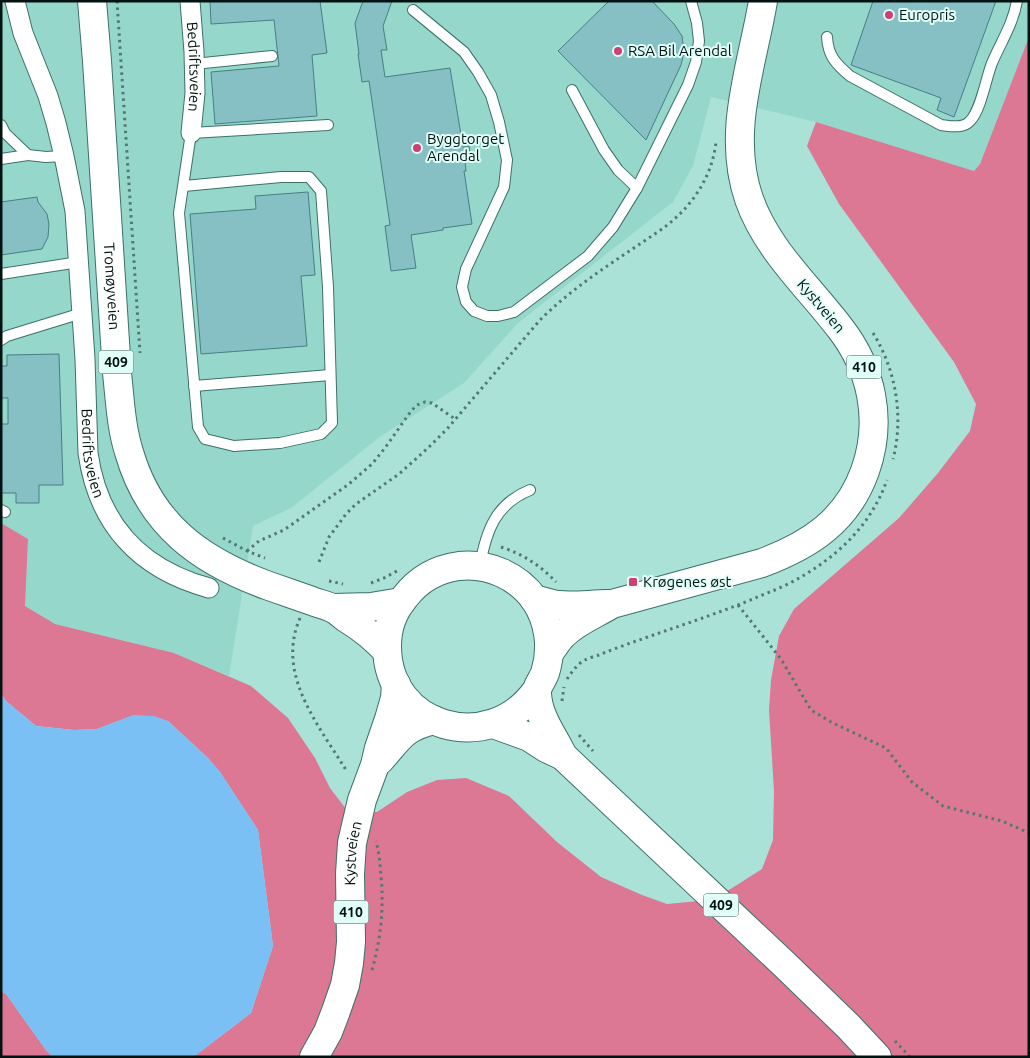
<svg xmlns="http://www.w3.org/2000/svg" width="1030" height="1058" viewBox="0 0 1030 1058" font-family="Ubuntu,sans-serif">
<rect width="100%" height="100%" fill="#aae2d8"/>
<polygon fill="#96d7cb" points="1,1 1029,1 1029,37 980,164 974,171 816,122 711,97 693,166 673,202 518,323 464,383 381,436 291,508 253,526 229,676 174,653 55,624 25,606 28,539 1,523"/>
<g fill="#dc7794">
<polygon points="1029,37 1029,1057 187,1057 196,1055 251,1013 273,946 258,830 220,772 208,758 168,721 134,715 97,729 74,730 36,726 6,701 1,694 1,523 28,539 25,606 55,624 174,653 251,686 288,718 315,758 330,788 349,813 377,812 407,792 437,780 466,778 509,796 557,842 601,877 642,895 667,904 699,901 729,890 762,869 773,840 774,791 769,710 771,680 779,636 794,609 899,518 938,473 970,431 976,404 954,362 839,204 807,146 816,122 974,171 980,164"/>
<polygon points="1,991 6,994 46,1050 53,1057 1,1057"/>
</g>
<polygon fill="#7bc0f4" points="1,694 6,701 36,726 74,730 97,729 134,715 154,716 168,721 208,758 220,772 258,830 273,946 251,1013 196,1055 187,1057 53,1057 46,1050 6,994 1,991"/>
<g fill="#86bfc4" stroke="#477f83">
<polygon points="210,1 320,1 327,53 312,55 317,116 215,124 211,72 279,66 274,20 211,24"/>
<polygon points="363,1 392,1 383,26 387,50 381,50 385,77 450,68 463,147 469,146 471,160 465,161 466,171 464,171 472,224 443,228 443,230 411,235 416,268 391,271 385,226 390,225 369,81 362,82 358,54 359,54 355,23"/>
<polygon points="609,1 652,1 674,24 682,36 684,52 681,65 646,140 558,51"/>
<polygon points="873,1 996,1 954,117 937,110 941,98 851,65"/>
<polygon points="308,192 315,275 301,276 307,346 201,354 190,214 256,209 255,196"/>
<polygon points="37,197 38,202 47,214 49,224 48,237 42,249 1,255 1,202"/>
<polygon points="59,354 63,485 39,485 39,503 16,503 16,493 1,493 1,424 8,424 8,398 1,398 1,366 7,366 7,355"/>
</g>
<g fill="none" stroke-linecap="round" stroke-linejoin="round">
<g stroke="#3c7168" stroke-width="12">
<g id="lane">
<polyline points="413,10 464,52 478,72 491,95 499,122 507,160 504,187 466,269 462,287 466,302 474,311 487,316 498,316 514,312 588,256 613,227 637,188 688,85 696,62 699,41 697,23 691,1"/>
<path d="M827,37c1,19 9,27 23,39l91,49c9,1 22,4 29,-4 11,-11 16,-43 22,-58 9,-21 21,-39 25,-62"/>
<polyline points="194,64 272,56"/>
<polyline points="572,90 604,150 618,170 637,188"/>
<polyline points="1,125 5,133 28,155 46,157 64,156"/>
<polyline points="1,159 28,155"/>
<polyline points="184,186 281,177 309,177 321,191 328,287 332,423 321,434 280,443 234,446 205,439 198,427 179,213 191,133 328,125"/>
<polyline points="1,274 79,262"/>
<polyline points="1,340 7,336 82,313"/>
<polyline points="194,386 330,375"/>
<polyline points="1,510 5,512"/>
<path d="M480,565c6,-33 15,-61 50,-75"/>
</g>
</g>
<g stroke="#3c7168" stroke-width="21">
<g id="street">
<path id="s1" d="M15,1l8,32 25,63 8,27 8,33 11,55 10,148 3,94c10,71 51,116 121,135"/>
<path id="s2" d="M190,1l4,51 1,41 -4,40"/>
</g>
</g>
<g stroke="#3c7168" stroke-width="30">
<g id="primary">
<path id="s3" d="M92,1l5,60 20,312c3,27 4,54 12,79 21,73 71,109 140,134 14,5 29,10 43,15 7,3 15,4 22,8 4,2 8,6 12,9 18,11 27,19 41,33"/>
<path d="M534,599c8,2 16,5 24,6 16,2 33,-1 50,-1"/>
<polyline points="333,608 371,607 401,602"/>
<path d="M549,653c5,-6 9,-14 15,-19 13,-13 32,-20 48,-30l150,-41c48,-18 85,-42 103,-92 18,-50 7,-102 -25,-143 -32,-42 -73,-78 -91,-129 -23,-67 3,-132 14,-198"/>
<path d="M536,691c-47,66 -149,37 -149,-45 0,-18 6,-35 18,-49 13,-17 32,-28 54,-31 30,-3 59,10 76,34 14,21 18,48 10,73 -2,6 -9,14 -8,20 1,24 16,42 26,63"/>
<polyline points="493,724 529,737 546,748 563,756 784,964 848,1026 877,1057"/>
<path d="M380,760c19,-21 23,-33 54,-40"/>
<path id="s4" d="M314,1057l14,-25 8,-21 9,-26 4,-22 2,-21 -1,-68 2,-31 10,-43 13,-35 4,-17 10,-29 6,-21 1,-14"/>
</g>
</g>
<g stroke="#537872" stroke-width="3" stroke-dasharray="2.5 4" stroke-linecap="butt">
<polyline points="117,1 140,353"/>
<path d="M873,333c23,37 31,84 20,126"/>
<polyline points="223,538 247,551 265,558"/>
<path d="M501,547c22,7 40,19 55,35"/>
<polyline points="247,551 259,541 284,530 349,484 372,464 385,448 411,411 417,405 425,402 432,403 455,419"/>
<path d="M319,562l10,-25 17,-23 10,-10 43,-30 29,-26 19,-19 93,-109c36,-36 80,-62 122,-91 29,-21 50,-51 54,-87"/>
<polyline points="329,581 343,584"/>
<polyline points="371,583 384,578 397,571"/>
<polyline points="738,605 781,659 811,710 831,722 886,748 912,782 943,806 1002,821 1029,833"/>
<path d="M300,618c-2,5 -4,10 -5,15 -12,50 26,96 51,137"/>
<path d="M567,679c5,-7 10,-15 18,-19 4,-2 10,-4 14,-5 14,-6 29,-11 43,-16 37,-13 74,-25 111,-40 11,-5 23,-9 35,-15 45,-23 82,-56 99,-104"/>
<polyline points="562,701 564,687"/>
<polyline points="579,735 593,751"/>
<path d="M372,970c9,-32 12,-61 9,-94 -1,-12 -2,-24 -5,-35"/>
<polyline points="895,1041 910,1057"/>
</g>
<use href="#lane" stroke="#fff" stroke-width="10"/>
<use href="#street" stroke="#fff" stroke-width="19"/>
<use href="#primary" stroke="#fff" stroke-width="28"/>
</g>
<g fill="#cc4073" stroke="#e1fdf7" stroke-width="2">
<circle cx="889" cy="15" r="5"/>
<circle cx="618" cy="51" r="5"/>
<circle cx="417" cy="148" r="5"/>
<rect x="628" y="577" width="10" height="10" rx="2.5"/>
</g>
<g text-anchor="middle" stroke-width="4" stroke-linejoin="round" paint-order="stroke">
<g fill="#e1fdf7" stroke="#445955" stroke-width="1">
<rect x="98.5" y="350.5" width="35" height="23" rx="4"/>
<rect x="846.5" y="355.5" width="35" height="23" rx="4"/>
<rect x="703.5" y="893.5" width="35" height="23" rx="4"/>
<rect x="333.5" y="900.5" width="35" height="23" rx="4"/>
</g>
<g font-size="14" font-weight="bold" fill="#001310">
<text x="116" y="367">409</text>
<text x="864" y="372">410</text>
<text x="721" y="910">409</text>
<text x="351" y="917">410</text>
</g>
<g font-size="15" fill="#001310" stroke="#e1fdf7" text-anchor="start">
<text x="899" y="20">Europris</text>
<text x="628" y="56">RSA Bil Arendal</text>
<text x="427" y="144">Byggtorget<tspan x="427" dy="17">Arendal</tspan></text>
<text x="643" y="587">Krøgenes øst</text>
</g>
<g font-size="15" fill="#001310" stroke="#e1fdf7">
<text dy="5" stroke="none"><textPath href="#s2" startOffset="66">Bedriftsveien</textPath></text>
<text dy="5" stroke="none"><textPath href="#s3" startOffset="286">Tromøyveien</textPath></text>
<text transform="translate(821 306) rotate(50)" y="5">Kystveien</text>
<text dy="5" stroke="none"><textPath href="#s1" startOffset="462">Bedriftsveien</textPath></text>
<text dy="5" stroke="none"><textPath href="#s4" startOffset="211">Kystveien</textPath></text>
</g>
</g>
<rect width="1030" height="1058" fill="none" stroke="#001310" stroke-width="5"/>
</svg>
